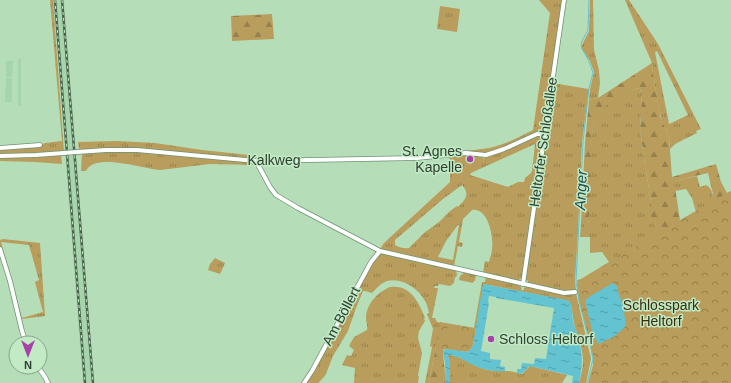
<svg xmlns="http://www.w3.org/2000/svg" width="731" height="383" viewBox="0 0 731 383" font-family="Arial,sans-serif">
<defs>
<pattern id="grass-tufts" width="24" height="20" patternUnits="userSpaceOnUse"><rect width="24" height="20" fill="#b89d5c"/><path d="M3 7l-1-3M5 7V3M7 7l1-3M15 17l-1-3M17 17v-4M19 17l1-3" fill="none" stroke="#96814d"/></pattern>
<pattern id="forest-firs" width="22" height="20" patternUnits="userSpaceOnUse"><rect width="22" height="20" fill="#b89d5c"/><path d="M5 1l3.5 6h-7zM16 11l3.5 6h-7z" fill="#96814d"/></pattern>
<pattern id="park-crowns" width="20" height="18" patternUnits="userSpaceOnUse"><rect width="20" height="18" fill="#b89d5c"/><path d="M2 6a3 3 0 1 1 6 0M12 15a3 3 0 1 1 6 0" fill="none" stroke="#96814d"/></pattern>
<pattern id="water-ripples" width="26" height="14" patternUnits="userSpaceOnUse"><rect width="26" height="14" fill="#63c3d1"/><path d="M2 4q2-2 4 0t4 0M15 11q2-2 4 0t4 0" fill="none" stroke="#52a0aa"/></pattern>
</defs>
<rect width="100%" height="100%" fill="#b5ddb8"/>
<g fill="#a6d5ab">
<polygon points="53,0 64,0 94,383 83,383"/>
<rect x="18" y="59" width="3" height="47"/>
<polygon points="6,61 13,61 12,77 6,77"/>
<polygon points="6,78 12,78 12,102 5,102"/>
</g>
<g fill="url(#grass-tufts)" fill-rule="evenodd">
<polygon points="50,0 53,0 64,152 36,154 0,155 0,148 40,145 45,143 62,141"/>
<path d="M539,0h24l-19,128 -5,5 -51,21 -24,-2c8,-3 16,-2 25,-4 15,-3 30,-11 44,-18l17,-117z"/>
<polygon points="590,0 593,0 594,50 599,70 600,83 598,98 589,100 590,89 594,72 590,61 582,49 582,45 589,31"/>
<path d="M625,0h4l29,44 43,85 -5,2 1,2 -22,11 -5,5 -1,-12 -7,-16 -3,-10 -6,-39 -1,-9zM657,51l31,64 -19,9 -14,-72z"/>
<polygon points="440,6 460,9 457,32 437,29"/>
<polygon points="552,83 589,89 582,142 578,231 575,281 576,290 566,292 528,283 528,281 525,279"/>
<path d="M637,88l3,1 2,4 -2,38 11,71v15l12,17 -85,55 -1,-9 4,-1 28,-17 -7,-10 -12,1v-16h-10l1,-14h6l2,-2c0,-18 0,-100 9,-110 4,-6 26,-17 34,-21z"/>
<path d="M537,135l5,1 1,2 -21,140 -2,1 -2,2 -35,-8 2,-12 4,1c1,-5 3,-9 3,-13 2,-12 -4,-42 -20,-39l-9,9 -4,23 4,1 -1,4 -4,-1 -4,20 -74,-17 4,-6 66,-61v-22l-2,-5 18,-2 16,2 1,4 5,-3zM535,144l-3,27 -1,2 -6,5 -1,4h-6l-10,5 -38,-12 1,-2zM462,185c8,9 4,14 -4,22l-1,-1 -7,5 -11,11 -15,11 -15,15c-5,1 -11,-1 -14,-3v-5l48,-41zM458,225h1l-6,35 -15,-3 8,-16z"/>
<polygon points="116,141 155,143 202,150 249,155 255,156 257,158 256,160 138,149 79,150 78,142"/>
<path d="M137,151l114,11 6,3 -47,-1 -50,6c-16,-1 -66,-18 -74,1h-5l1,-19z"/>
<polygon points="61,154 62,164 35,162 0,161 0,156"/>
<path d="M697,176l3,11 6,-2c8,4 7,13 7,21l-33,14 16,-8 -4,-14 -6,-9 -11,2 -2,-10z"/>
<path d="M3,239l37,4 5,73 -23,3h-1l-21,-72v-7zM1,242l28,3 10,35 -4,2 8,30 -21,6z"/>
<path d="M381,253l75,16 1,6 -1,2h-1l-1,6 -4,3 -11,-2 -1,2h-3l-1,2h4l-6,30h3l2,4 37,6 8,-46h3l1,-6 33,9 3,3 -1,2h3v-2l3,-2 49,7 15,66 -5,24h-7c2,-7 4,-15 4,-22 0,-13 -6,-26 -9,-38 -2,-8 -1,-15 -5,-22l-85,-17 -11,61 -2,4 -5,3 -22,-3v-3h-8l-7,37h-4l7,-36 -2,-1 3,-17 -6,-15 2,-1c-1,-4 -2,-9 -4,-12 -7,-13 -23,-24 -38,-20 -6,2 -10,7 -15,12l-7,-2h-2l-7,17 -8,23 -15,25 -7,18 -2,3 -6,6h-13l67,-121z"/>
<polygon points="215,258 225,263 220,274 208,270 210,264"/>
<polygon points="465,272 476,274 475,281 474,281 473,283 459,280 460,276"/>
<path d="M390,287c20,-3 29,15 35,31h-1l1,3 -6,10 -1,7 4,15 -4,23 1,1 -1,6h-64l1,-15 -13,-3 5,-10 4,1 3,-6 -5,-4 5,-9 13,-7c1,-5 -1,-8 -1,-13 1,-14 12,-25 24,-30z"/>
<path d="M449,355c12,1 21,9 32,13 8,3 17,3 25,3 6,0 10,2 16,3l8,-8 37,9 -5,8h-112v-19l-2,-8z"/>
</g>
<g fill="url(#forest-firs)">
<polygon points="272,14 274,39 232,41 231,16"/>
<path d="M652,63l1,9 7,44 9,21 3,40 44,-13 5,18 6,11 4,-2 -18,15v-12l-5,-21 -34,8 6,39 -6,7 -11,7 -8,-6 -4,-11v-15l-11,-71 2,-38 -2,-4 -3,-1 -5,2 -33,20c-8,11 -7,37 -8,51 -1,20 -2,40 -2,60l-2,2h-6l4,-80 4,-43 9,-2z"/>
<polygon points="436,346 444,346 444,349 443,351 445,374 445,383 429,383"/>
</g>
<g fill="url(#park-crowns)">
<polygon points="731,191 731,383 588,383 593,365 593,359 590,343 579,301 577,286 580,281 680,220"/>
<polygon points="440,322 474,328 470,351 445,348 436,346"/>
</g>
<polygon fill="#b89d5c" points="447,328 469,332 467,343 445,339"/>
<g fill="url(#water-ripples)">
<path d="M613,283l5,4 -1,3 5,12 4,1 2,5 -4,5 2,12 -2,3 -9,8 -16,8c-6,-5 -12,-34 -14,-44l7,-5z"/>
<path d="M483,284l84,16 3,2c3,6 2,13 3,19 1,5 4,10 5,15 5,19 5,28 1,47h-7l1,-7 -43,-10c-4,2 -7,10 -13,7v-4h4l1,-6 12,1 1,-6 11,1 8,-51 -58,-10v-1l-7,-1 -1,6 1,1 -8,48 9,2v6l11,1 -1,6 5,1v4c-11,1 -23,-2 -32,-6 -8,-4 -14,-9 -24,-10l-1,1 2,8v19h-5c0,-8 1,-18 -1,-26 0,-2 -1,-4 -1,-6l3,-2 21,3 4,-3 2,-4z"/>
</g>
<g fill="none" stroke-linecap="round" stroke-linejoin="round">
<polyline stroke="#63c3d1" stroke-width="1" points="587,383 593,359 590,344 579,301 576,281 583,142 589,88 593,73 589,61 582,49 581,45 582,41 588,30 589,0"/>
<g stroke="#6e9372" stroke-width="5.5">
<g id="street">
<polyline points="0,148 40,145"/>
<polyline points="77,152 106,150 137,150 256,161 417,158 466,153 486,155 504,149 537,134 544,134"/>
<polyline points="0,156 36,155 64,153"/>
<polyline points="256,161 270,187 276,195 298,208 380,251 564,293 575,292"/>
<polyline points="0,249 10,281 22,331 26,343"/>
<polyline points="523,284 564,0"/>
<polyline points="38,367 45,377 48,383"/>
<polyline points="304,383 312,371 371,262 380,251"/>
</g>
</g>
<use href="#street" stroke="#fff" stroke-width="4"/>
<g stroke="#4c624e" stroke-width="2.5">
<g id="rail">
<polyline points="55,0 85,383"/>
<polyline points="62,0 93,383"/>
</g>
</g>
<use href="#rail" stroke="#c1eac5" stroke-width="1" stroke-dasharray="3" stroke-linecap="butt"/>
<g stroke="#6e9372" stroke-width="5.5" stroke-linecap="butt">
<polyline id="street-bridge" points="64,153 77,152"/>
</g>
<use href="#street-bridge" stroke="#fff" stroke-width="4"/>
</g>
<g fill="#a742a7" stroke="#c1eac5" stroke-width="1.5">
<circle cx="470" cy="159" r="4"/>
<circle cx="491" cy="339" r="4"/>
</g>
<g text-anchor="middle" stroke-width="3" stroke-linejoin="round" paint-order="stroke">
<g font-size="14" fill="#2f3f31" stroke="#c1eac5">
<text transform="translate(543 142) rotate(-82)" y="5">Heltorfer Schloßallee</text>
<text x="274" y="165">Kalkweg</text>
<text transform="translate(341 316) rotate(-62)" y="5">Am Böllert</text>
</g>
<g font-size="14" fill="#2f3f31" stroke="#c1eac5" text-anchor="end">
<text x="462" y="156">St. Agnes<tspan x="462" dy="16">Kapelle</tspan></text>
<text x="499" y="344" text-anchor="start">Schloss Heltorf</text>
</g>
<g font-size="14" fill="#392d0e" stroke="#c1eac5">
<text x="661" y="310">Schlosspark<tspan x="661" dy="16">Heltorf</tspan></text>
</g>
<g font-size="15" font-style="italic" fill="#1e4a50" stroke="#c1eac5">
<text transform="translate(581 190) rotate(-87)" y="5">Anger</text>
</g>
</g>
<g transform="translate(28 355) rotate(180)"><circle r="19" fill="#c1eac5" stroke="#87a68a"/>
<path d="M0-3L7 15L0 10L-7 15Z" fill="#a742a7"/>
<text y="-6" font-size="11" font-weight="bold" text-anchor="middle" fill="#2f3f31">N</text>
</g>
</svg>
